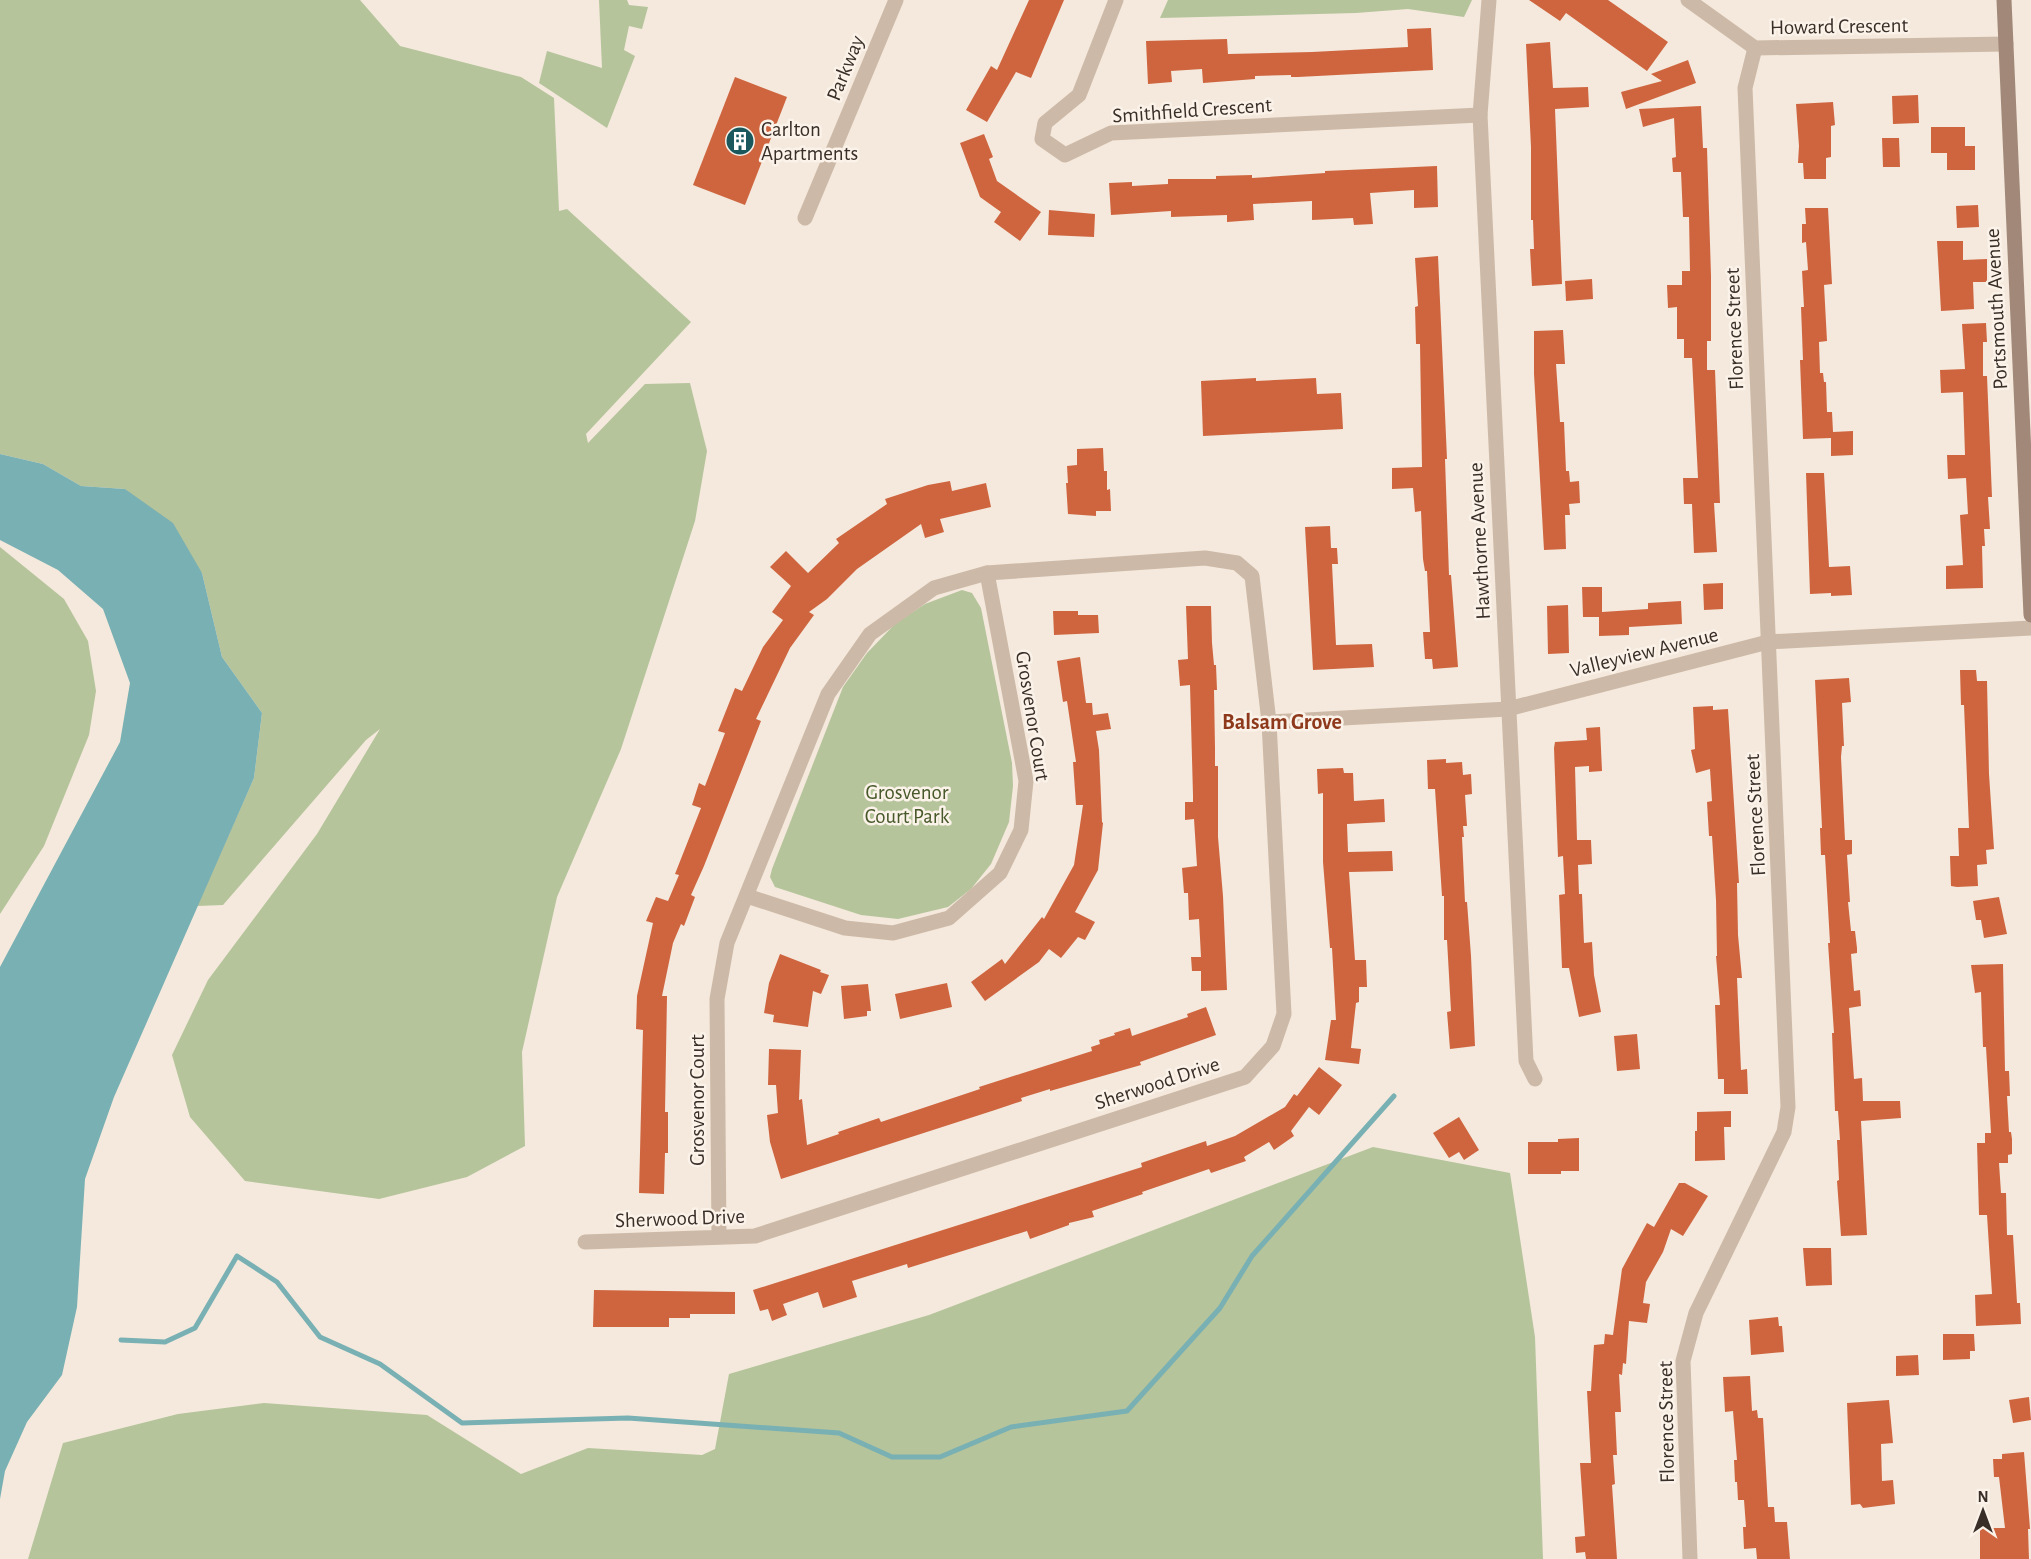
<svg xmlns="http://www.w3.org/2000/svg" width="2031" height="1559" viewBox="0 0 2031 1559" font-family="'Alegreya Sans',sans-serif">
<rect width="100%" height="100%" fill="#f4e9dc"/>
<g fill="#b5c49b">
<polygon points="0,0 360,0 400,46 521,77 554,98 559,211 567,209 691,322 586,434 588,443 645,384 690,383 707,451 695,521 621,749 557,897 522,1052 525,1146 467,1177 379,1199 245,1181 190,1117 172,1055 208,980 317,834 380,729 366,740 223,905 197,906 254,778 262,713 222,657 202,573 125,489 81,486 43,464 0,454"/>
<polygon points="599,0 627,0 629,5 648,7 642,29 629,26 624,50 635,56 607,128 539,83 547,51 602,68"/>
<polygon points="1168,0 1472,0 1464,17 1408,9 1356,13 1160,18"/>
<polygon points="0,547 64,599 88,641 96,691 89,735 44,846 0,914"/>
<polygon points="962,590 972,593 981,608 1012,763 1013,786 1009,822 991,864 971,889 948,907 898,919 861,915 775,887 770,877 772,869 843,687 867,653 896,623 925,604"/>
<polygon points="1373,1147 1510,1173 1535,1337 1543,1559 28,1559 63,1443 178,1414 264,1403 427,1415 521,1474 588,1448 702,1455 715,1449 729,1374 929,1315"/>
</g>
<polygon fill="#79b0b3" points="0,454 43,464 81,486 125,489 173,523 202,573 222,657 262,713 254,778 114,1097 85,1179 77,1307 62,1375 27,1422 5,1471 0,1499 0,967 120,742 130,683 103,609 58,570 0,540"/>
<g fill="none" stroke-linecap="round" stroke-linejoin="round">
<polyline stroke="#79b0b3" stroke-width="5" points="121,1340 165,1342 195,1328 237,1256 277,1282 320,1337 380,1364 462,1423 628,1418 839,1433 892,1457 940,1457 1011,1427 1127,1411 1220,1308 1252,1256 1394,1096"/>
</g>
<g fill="#cf653f">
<polygon points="1029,0 1064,0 1031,78 1016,72 987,122 966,110 991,66 997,70"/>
<polygon points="1529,0 1608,0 1668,42 1647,71 1566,13 1560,21"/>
<polygon points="1431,28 1433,70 1298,77 1291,77 1291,75 1255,76 1255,79 1203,83 1202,69 1171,71 1172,82 1148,84 1146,41 1227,39 1228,54 1312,52 1408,47 1407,29"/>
<polygon points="1550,42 1553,88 1588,87 1589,107 1555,109 1562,284 1532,286 1530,249 1534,249 1533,220 1531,220 1531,147 1526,44"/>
<polygon points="1688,60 1696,83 1626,109 1621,92 1662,81 1651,74"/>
<polygon points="735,77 787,97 745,205 693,185"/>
<polygon points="1918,95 1919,123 1893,124 1892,96"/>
<polygon points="1833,102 1835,125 1831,126 1831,157 1826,158 1826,179 1804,179 1803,163 1798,163 1799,146 1796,104"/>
<polygon points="1701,106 1703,148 1707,148 1711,276 1711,341 1707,341 1707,370 1715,370 1720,503 1714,503 1717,552 1694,553 1692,504 1684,504 1683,478 1698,478 1692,358 1684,358 1684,339 1677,339 1677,307 1668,308 1667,285 1682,285 1682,271 1690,271 1689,217 1683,217 1681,172 1673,172 1672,158 1676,157 1674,118 1643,127 1639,109"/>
<polygon points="1931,127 1965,127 1965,146 1975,146 1975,170 1947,170 1947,153 1931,153"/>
<polygon points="984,134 993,157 989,159 997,181 1041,212 1020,241 994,222 1001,212 980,197 960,143"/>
<polygon points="1882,138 1899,138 1900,167 1883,167"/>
<polygon points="1437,166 1438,207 1414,208 1414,190 1370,193 1373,224 1354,225 1353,218 1312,220 1312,201 1253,204 1254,220 1227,222 1227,215 1171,217 1171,211 1111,215 1109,183 1132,182 1132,186 1168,184 1168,179 1216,179 1216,176 1252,175 1252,178 1325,173 1325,171"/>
<polygon points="1978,205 1979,227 1957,228 1956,206"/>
<polygon points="1805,208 1828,208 1832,284 1824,285 1827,341 1819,342 1820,373 1823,373 1824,382 1826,382 1827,412 1832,412 1833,432 1853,431 1853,455 1831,456 1831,438 1803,439 1800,360 1803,360 1801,307 1804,307 1802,271 1808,270 1806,242 1802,243 1802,224 1806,224"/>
<polygon points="1049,210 1095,214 1094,237 1048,235"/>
<polygon points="1937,241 1963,241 1963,260 1987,259 1987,282 1973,282 1974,309 1941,311"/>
<polygon points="1438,256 1447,459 1445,459 1449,575 1451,575 1458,667 1433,669 1432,659 1425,659 1423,632 1430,632 1427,571 1425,571 1423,559 1421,511 1415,512 1413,488 1392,489 1392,468 1422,467 1420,344 1416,344 1415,307 1418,306 1415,258"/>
<polygon points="1592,279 1593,299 1566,301 1565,281"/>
<polygon points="1986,323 1987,342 1983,342 1983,376 1987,376 1992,497 1988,497 1990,529 1984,529 1985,546 1982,546 1983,588 1946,589 1946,566 1963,565 1960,515 1968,514 1966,478 1948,479 1947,455 1965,455 1963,392 1941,393 1940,370 1965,369 1962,324"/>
<polygon points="1563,330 1565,364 1556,364 1560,422 1564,422 1566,471 1569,471 1570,482 1579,481 1580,503 1569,504 1570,515 1565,515 1566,549 1544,550 1534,374 1534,331"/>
<polygon points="1256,378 1256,381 1316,378 1317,394 1341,393 1343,429 1203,436 1201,381"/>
<polygon points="1103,448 1104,471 1107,471 1107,490 1110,489 1111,511 1096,511 1096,516 1068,514 1066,483 1068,483 1067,466 1077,465 1077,449"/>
<polygon points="1806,473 1824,473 1829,567 1850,566 1852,595 1831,596 1831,593 1810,594"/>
<polygon points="950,481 952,491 986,483 991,507 940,519 944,532 925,538 921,524 857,569 827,599 809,612 814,615 790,648 756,719 761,721 704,866 691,895 695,897 684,926 681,924 673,943 662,996 667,996 665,1112 668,1112 668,1153 665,1153 664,1194 639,1193 643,1030 636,1029 637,996 653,923 646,921 656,897 668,901 679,875 675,874 701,808 692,805 699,783 705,786 725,733 718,731 735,688 742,691 763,647 783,620 772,612 791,586 770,567 786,551 808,573 839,543 836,539 887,504 885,499 928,485"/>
<polygon points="1330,526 1331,548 1337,548 1338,564 1332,564 1336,645 1372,644 1374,667 1313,670 1305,527"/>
<polygon points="1723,583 1723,609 1704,610 1703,584"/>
<polygon points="1582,587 1602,587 1602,612 1648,609 1648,603 1681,601 1682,624 1629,627 1629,635 1599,636 1599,617 1583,617"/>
<polygon points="1568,605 1569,653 1548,654 1547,606"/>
<polygon points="1186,606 1211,606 1212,643 1214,665 1216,665 1217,690 1214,690 1215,748 1215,766 1218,766 1218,837 1223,896 1227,990 1201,991 1201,971 1192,971 1191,957 1201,957 1199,919 1189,920 1188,893 1184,893 1182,868 1197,866 1194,819 1185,820 1185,802 1193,802 1193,795 1190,685 1180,686 1178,660 1188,659"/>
<polygon points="1053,611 1078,611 1078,615 1098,615 1099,633 1054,635"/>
<polygon points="1080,657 1086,703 1092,703 1093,715 1108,713 1111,729 1096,731 1099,750 1102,822 1103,823 1098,870 1075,912 1095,922 1085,940 1078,937 1061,958 1049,949 1039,962 985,1001 971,982 1002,959 1005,964 1042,917 1044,919 1074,865 1083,805 1076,805 1073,762 1076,762 1067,701 1063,702 1057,661"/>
<polygon points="1960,670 1976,670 1977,681 1987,681 1989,774 1994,849 1986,850 1987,864 1977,865 1978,886 1957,887 1951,886 1950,856 1959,856 1958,828 1969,828 1964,705 1961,705"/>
<polygon points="1849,678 1851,702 1842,703 1844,746 1842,746 1841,757 1845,840 1852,840 1852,854 1847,855 1850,902 1848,902 1851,931 1855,931 1857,948 1857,953 1851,954 1854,991 1860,990 1861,1006 1849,1008 1854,1079 1862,1078 1863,1101 1900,1101 1901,1118 1861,1121 1867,1235 1841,1236 1837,1181 1839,1180 1837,1140 1840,1140 1838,1111 1835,1111 1832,1033 1834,1033 1828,943 1830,943 1825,855 1821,855 1820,828 1822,828 1815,680"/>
<polygon points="1713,706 1713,710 1728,709 1739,883 1737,883 1738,935 1742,978 1737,978 1741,1070 1747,1069 1748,1094 1724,1094 1724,1079 1718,1079 1715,1005 1720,1005 1716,956 1717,956 1716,900 1712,836 1709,836 1707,802 1712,801 1710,769 1696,773 1691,750 1695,749 1693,707"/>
<polygon points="1600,727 1602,771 1589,772 1589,766 1575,767 1577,840 1591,840 1592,864 1578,865 1579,894 1582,894 1584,943 1592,942 1594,975 1601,1012 1579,1017 1569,968 1562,968 1559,895 1565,894 1563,856 1558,857 1554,748 1555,742 1587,740 1586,728"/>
<polygon points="1446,759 1446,763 1462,762 1463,775 1471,774 1472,794 1465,795 1467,826 1463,826 1464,837 1462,837 1465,902 1467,902 1471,956 1475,1046 1450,1049 1447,1012 1451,1011 1447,940 1444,940 1444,896 1442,896 1435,789 1428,789 1427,760"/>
<polygon points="1343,768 1344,773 1353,773 1354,801 1384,799 1385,822 1347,824 1348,852 1392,851 1393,871 1349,872 1355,960 1366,960 1367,987 1359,987 1359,1002 1356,1003 1351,1048 1361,1049 1359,1064 1325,1060 1331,1020 1336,1020 1332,948 1330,948 1323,862 1323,793 1318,794 1317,769"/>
<polygon points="1999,897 2007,934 1984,938 1981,920 1976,920 1973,901"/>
<polygon points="780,954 821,970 820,972 829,975 821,994 813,991 808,1027 773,1022 774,1015 764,1013 769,983"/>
<polygon points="2003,964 2005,1071 2009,1071 2010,1096 2007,1096 2009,1132 2011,1132 2012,1139 2012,1154 2008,1155 2008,1163 1999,1163 2001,1193 2006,1193 2007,1235 2013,1235 2017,1303 2020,1303 2021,1324 1976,1326 1975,1295 1992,1294 1987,1215 1979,1215 1977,1143 1985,1143 1985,1133 1991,1133 1986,1047 1983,1047 1981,992 1975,993 1971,965"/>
<polygon points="947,983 952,1007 900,1019 895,994"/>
<polygon points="868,984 871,1011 867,1011 867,1016 844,1019 841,986"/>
<polygon points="1206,1007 1216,1035 1140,1062 1141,1065 1050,1091 1050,1089 1021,1098 1022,1101 995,1110 781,1179 770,1142 767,1115 778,1113 776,1085 768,1085 769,1049 801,1050 799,1100 802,1099 807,1145 839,1134 838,1132 879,1118 881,1122 980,1089 979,1087 1092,1051 1091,1047 1100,1044 1099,1040 1115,1035 1114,1033 1130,1028 1132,1036 1188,1017 1187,1014"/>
<polygon points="1637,1034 1640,1069 1617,1071 1614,1036"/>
<polygon points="1319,1067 1342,1085 1319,1115 1309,1107 1291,1131 1294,1136 1274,1150 1269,1142 1244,1157 1246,1161 1211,1173 1209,1169 1142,1192 1143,1194 1092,1211 1094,1217 1069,1223 1069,1225 1030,1239 1027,1231 908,1268 907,1264 852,1281 857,1297 823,1308 818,1292 783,1304 787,1315 772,1321 768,1309 760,1311 753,1290 1142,1167 1141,1163 1206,1141 1207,1146 1235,1136 1285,1107 1294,1094 1297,1096"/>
<polygon points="1731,1111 1731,1127 1724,1127 1725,1160 1695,1161 1695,1131 1697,1131 1697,1112"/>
<polygon points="1459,1117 1479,1150 1464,1160 1459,1152 1449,1158 1433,1133"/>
<polygon points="1579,1138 1579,1171 1561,1171 1561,1174 1528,1174 1528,1142 1558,1142 1558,1139"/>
<polygon points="1679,1183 1685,1183 1708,1196 1683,1236 1671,1229 1663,1252 1646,1282 1643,1303 1650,1304 1647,1323 1629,1321 1626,1364 1623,1363 1622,1375 1619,1374 1621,1412 1615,1412 1617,1455 1613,1455 1615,1484 1612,1485 1617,1559 1586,1559 1585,1552 1576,1553 1575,1537 1585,1536 1580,1463 1591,1463 1587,1391 1591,1391 1594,1345 1604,1344 1605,1334 1613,1335 1622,1269 1647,1223 1654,1227"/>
<polygon points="1803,1248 1831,1248 1832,1285 1806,1286"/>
<polygon points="594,1290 735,1292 735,1314 690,1314 690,1318 669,1318 669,1327 593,1327"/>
<polygon points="1778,1317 1779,1326 1782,1326 1784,1352 1751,1355 1749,1320"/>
<polygon points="1943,1334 1974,1334 1975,1351 1970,1351 1970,1359 1943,1360"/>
<polygon points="1918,1355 1919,1375 1896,1376 1896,1356"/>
<polygon points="1750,1376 1752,1411 1757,1410 1758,1418 1763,1418 1768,1507 1774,1507 1775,1522 1787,1522 1790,1559 1757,1559 1756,1548 1744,1549 1743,1527 1746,1527 1744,1500 1738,1500 1737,1482 1735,1482 1734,1460 1737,1460 1733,1411 1725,1412 1723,1377"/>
<polygon points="2029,1397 2031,1420 2013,1423 2009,1400"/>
<polygon points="1889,1400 1893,1443 1881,1444 1882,1481 1893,1480 1895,1504 1863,1508 1860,1504 1851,1505 1847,1403"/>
<polygon points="2024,1452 2030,1529 2028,1529 2029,1559 1980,1559 1980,1528 2005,1528 1999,1477 1994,1477 1993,1459 2002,1459 2002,1454"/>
</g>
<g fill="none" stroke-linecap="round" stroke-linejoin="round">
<g stroke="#cdb9a7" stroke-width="15">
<polyline points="1116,0 1079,95 1045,123 1042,139 1065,155 1111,133 1480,115"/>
<polyline points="1489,0 1480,115 1526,1061 1535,1079"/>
<polyline points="1688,0 1755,48 2006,44"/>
<polyline points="805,218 896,0"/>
<polyline points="1269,722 1508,709 1768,642 2031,628"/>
<polyline points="747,896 845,928 893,933 949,918 1000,873 1021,830 1026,781 987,573"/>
<polyline points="585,1242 755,1236 1245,1077 1273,1046 1284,1014 1269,722 1252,576 1237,563 1205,558 987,573 934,588 870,634 828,694 727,943 717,999 719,1237"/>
<polyline points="1690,1559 1683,1361 1696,1313 1784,1132 1788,1107 1745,88 1755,48"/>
</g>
<polyline stroke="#a18878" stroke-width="15" points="2004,0 2031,615"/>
</g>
<defs>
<g id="building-disc" transform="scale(1.5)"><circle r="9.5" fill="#1a585e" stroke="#fbf3e9"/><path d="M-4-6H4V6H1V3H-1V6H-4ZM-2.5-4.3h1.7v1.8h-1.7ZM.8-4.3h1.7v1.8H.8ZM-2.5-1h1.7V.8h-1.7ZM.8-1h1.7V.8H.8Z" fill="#fff"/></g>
</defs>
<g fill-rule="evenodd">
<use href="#building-disc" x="740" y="141"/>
</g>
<g text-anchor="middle" stroke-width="5" stroke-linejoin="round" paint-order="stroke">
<g font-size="21" fill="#392e28" stroke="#fbf3e9">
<text transform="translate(1839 26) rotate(-1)" y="7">Howard Crescent</text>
<text transform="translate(845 68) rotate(-68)" y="7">Parkway</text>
<text transform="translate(1192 110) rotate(-4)" y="7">Smithfield Crescent</text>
<text transform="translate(1996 309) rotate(-93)" y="7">Portsmouth Avenue</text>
<text transform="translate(1734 329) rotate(-92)" y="7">Florence Street</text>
<text transform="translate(1479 541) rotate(-93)" y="7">Hawthorne Avenue</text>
<text transform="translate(1644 652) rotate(-14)" y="7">Valleyview Avenue</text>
<text transform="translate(1033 716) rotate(81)" y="7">Grosvenor Court</text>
<text transform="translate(1755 815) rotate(-93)" y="7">Florence Street</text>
<text transform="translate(1157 1083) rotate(-18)" y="7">Sherwood Drive</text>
<text transform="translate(697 1100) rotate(-90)" y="7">Grosvenor Court</text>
<text transform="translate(680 1218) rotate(-2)" y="7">Sherwood Drive</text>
<text transform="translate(1666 1422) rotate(-91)" y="7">Florence Street</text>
</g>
<g font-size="21" fill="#392e28" stroke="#fbf3e9" text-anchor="start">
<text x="761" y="136">Carlton<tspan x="761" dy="24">Apartments</tspan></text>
</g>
<g font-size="21" fill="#47592a" stroke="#fbf3e9">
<text x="907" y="799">Grosvenor<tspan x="907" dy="24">Court Park</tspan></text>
</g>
<g font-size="22" font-weight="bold" fill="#8e391b" stroke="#fbf3e9">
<text x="1282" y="729">Balsam Grove</text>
</g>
</g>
<g transform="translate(1983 1511)" stroke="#fbf3e9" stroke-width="4.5" paint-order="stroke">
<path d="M0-4.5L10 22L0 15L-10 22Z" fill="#392e28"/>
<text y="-9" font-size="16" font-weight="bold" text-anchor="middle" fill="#392e28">N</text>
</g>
</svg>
